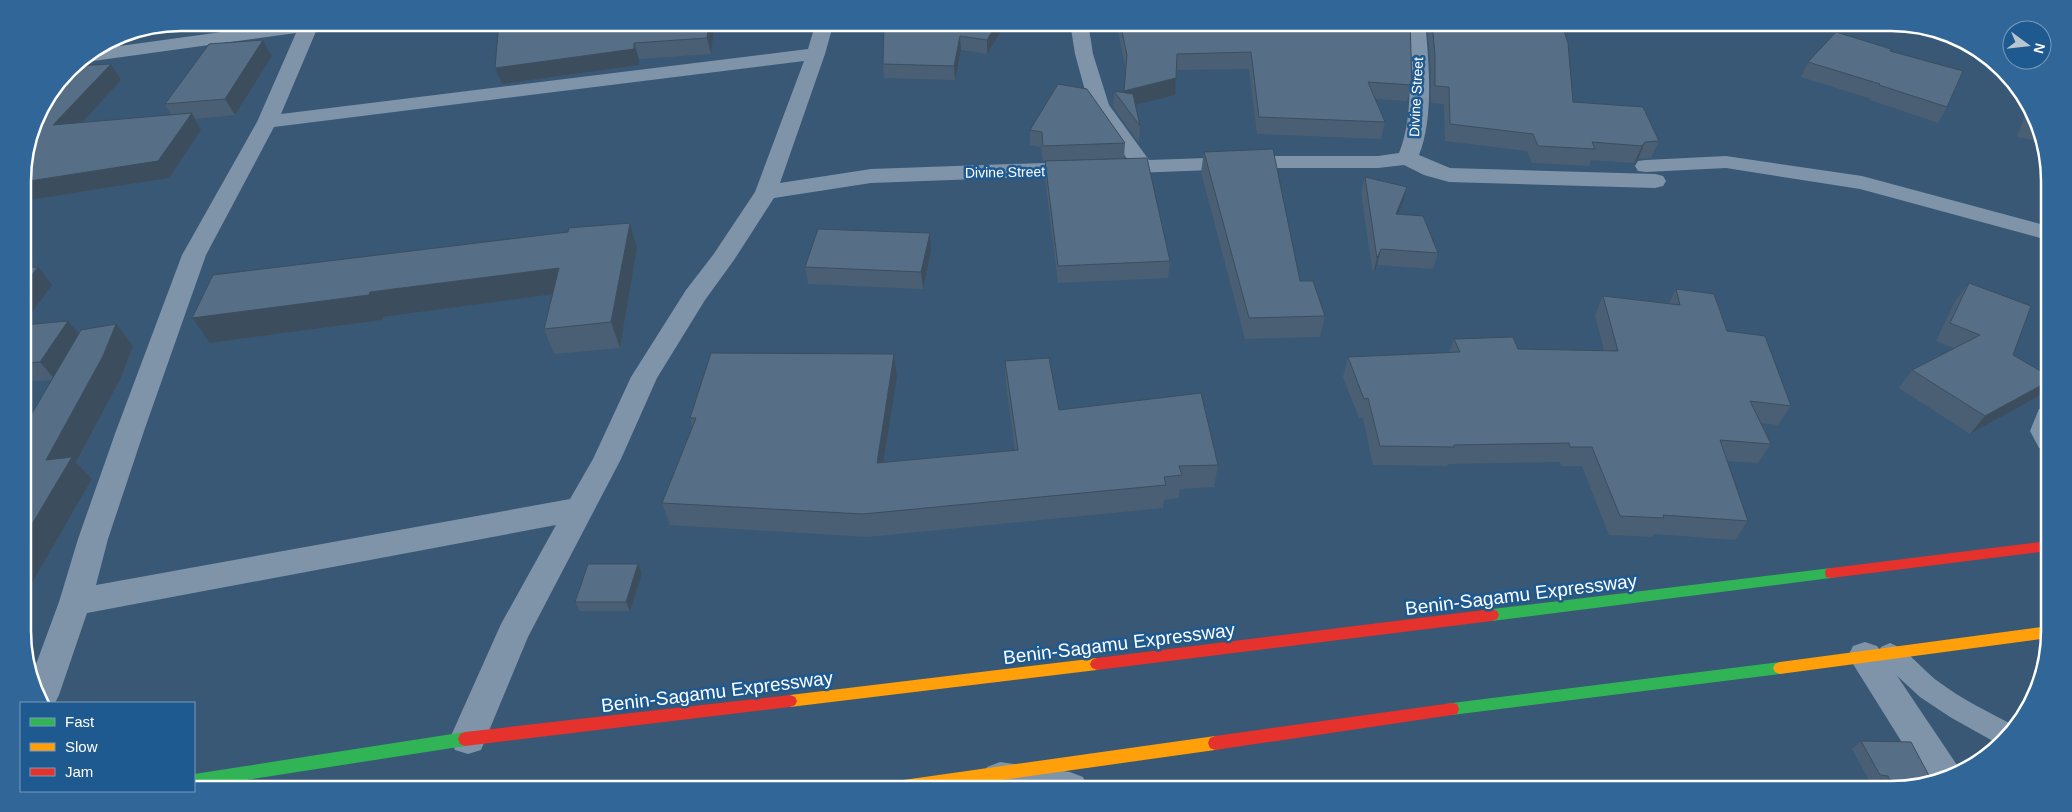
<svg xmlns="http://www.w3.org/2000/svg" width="2072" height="812" viewBox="0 0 2072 812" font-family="Helvetica,sans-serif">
<rect width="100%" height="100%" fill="#385875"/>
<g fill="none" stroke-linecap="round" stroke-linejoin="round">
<path fill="#7f94a8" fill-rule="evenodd" d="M1890,643c19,7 32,27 49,39 24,18 51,31 78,45l-17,18 -50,-28 -30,-20 -39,-36 -3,-7 3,-7z"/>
<g fill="#7f94a8" fill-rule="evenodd">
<path d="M294,22h26l-39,92 527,-65 8,-27h18l-9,32 -45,129 91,-14 257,-9 -39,-55 -14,-51 -5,-32h18l5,32 16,51 40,55 116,-4h113l21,-3c15,-36 11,-92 8,-131h18c4,40 9,96 -6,133l31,13 205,6 8,2 3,5 -3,5 -8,2 -206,-6 -25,-7 -20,-10 -26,3h-113l-394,15 -97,15 -40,62 -29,40 -48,78 -36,81 -93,178 -47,113 -13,4 -13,-4 -5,-12 51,-114 55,-99 -469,88 -28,82 -4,8h-9l-14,-28 27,-73 19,-63 38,-108 66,-176 75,-133 39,-89 -210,29 -6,-2 18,-11zM804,61l-49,131 -42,63 -27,35 -55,87 -38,82 -23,40 -474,86 12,-46 36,-108 62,-176 68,-128z"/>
<polygon points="1726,156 1862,176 2048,226 2048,240 1860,189 1726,168 1646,172 1638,171 1635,166 1638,161 1646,160"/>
<polygon points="2049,406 2049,451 2039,448 2030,431 2039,409"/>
<polygon points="1865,642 1877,646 1961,771 1942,781 1928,784 1848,656 1853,646"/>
<polygon points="1000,762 1070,772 1083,777 1088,789 986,789 982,779 987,767"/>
</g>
<g fill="#30b455" fill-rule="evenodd">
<polygon points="1831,568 1836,569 1837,573 1836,577 1831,578 1492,621 1487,619 1485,615 1487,611 1492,609"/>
<polygon points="1780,662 1785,664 1787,668 1785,672 1780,674 1452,715 1447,714 1445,709 1447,704 1452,703"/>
<polygon points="465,732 470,734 472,739 470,744 465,746 194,788 194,774"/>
</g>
<g fill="#ff9f0a" fill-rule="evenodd">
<polygon points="2049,626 2048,638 1780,674 1775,672 1773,668 1775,664 1780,662"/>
<polygon points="1097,658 1102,660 1104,664 1102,668 1097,670 790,707 785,705 783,701 785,697 790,695"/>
<polygon points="1215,736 1220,738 1222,743 1220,748 1215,750 937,789 881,789 884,784 889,782"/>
</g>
<g fill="#e5322d" fill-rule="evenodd">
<polygon points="2049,541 2049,551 1831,578 1826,577 1825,573 1826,569 1831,568"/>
<polygon points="1492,609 1497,611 1499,615 1497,619 1492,621 1097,670 1092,668 1090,664 1092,660 1097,658"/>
<polygon points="790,695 795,697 797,701 795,705 790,707 465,746 460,744 458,739 460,734 465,732"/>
<polygon points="1452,703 1457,704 1459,709 1457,714 1452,715 1215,750 1210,748 1208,743 1210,738 1215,736"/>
</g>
</g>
<g fill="#4a5f73">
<polygon points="715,22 711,54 639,59 639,65 502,84 495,68"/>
<polygon points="884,22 1007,22 987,54 961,50 955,80 884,78 883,64"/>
<polygon points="1116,22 1410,22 1412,85 1407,101 1375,99 1385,122 1381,139 1257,134 1249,69 1176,70 1175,95 1135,104 1140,126 1139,143 1113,107 1114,91 1124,92 1126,70"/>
<polygon points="1427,22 1561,22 1573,102 1659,141 1651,158 1638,159 1634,163 1591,160 1589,166 1532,163 1527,151 1445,141 1444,104 1431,103 1431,72"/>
<polygon points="263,40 272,56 235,115 195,119 201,130 169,178 23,201 23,170 111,64 121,80 82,122 171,115 165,104"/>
<polygon points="1890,51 1947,107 1938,123 1870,100 1871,99 1801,77 1808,62"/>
<polygon points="2028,106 2037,120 2043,142 2017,137"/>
<polygon points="1030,130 1125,143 1124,158 1043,161 1041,147 1030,145"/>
<polygon points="1204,152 1325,316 1320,337 1245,339 1201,172"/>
<polygon points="1045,161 1170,261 1168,278 1058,283 1045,178"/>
<polygon points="1365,177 1403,203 1398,214 1438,253 1433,269 1377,265 1373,274 1361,193"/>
<polygon points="630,223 637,248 620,348 554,354 544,329 553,294 383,317 382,320 210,343 192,318 568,232"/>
<polygon points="930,233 931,251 923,289 808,284 805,267"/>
<polygon points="1969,283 2013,355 2049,376 2049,384 2037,397 1970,434 1899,388 1912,370 1954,348 1936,341 1955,301"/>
<polygon points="1676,289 1727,331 1791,406 1778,425 1761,423 1771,444 1758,463 1727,461 1748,521 1735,540 1654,534 1652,537 1609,535 1582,466 1561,466 1560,462 1448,464 1447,466 1373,465 1363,418 1359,418 1343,377 1348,357 1449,353 1454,339 1518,349 1604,350 1595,315 1603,296 1669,303"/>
<polygon points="116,324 133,346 121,378 76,462 92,479 25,595 52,380 24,382 24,325 79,334"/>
<polygon points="1005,361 1059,410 1218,465 1214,487 1180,489 1179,498 1164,500 1163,508 867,537 670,525 662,503 692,427 690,418 897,377 884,462 1015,450 1006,384"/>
<polygon points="642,574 630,611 580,611 575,602"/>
<polygon points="1861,741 1901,789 1881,789 1878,784 1871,784 1852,749"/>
</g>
<g fill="#3c4e5e">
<polygon points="709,22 715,22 711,54 707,38"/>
<polygon points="998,22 1007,22 987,54 987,40"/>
<polygon points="960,36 961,50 955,80 954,66"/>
<polygon points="263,40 272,56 235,115 225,99"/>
<polygon points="634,43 639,59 639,65 502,84 495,68"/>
<polygon points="111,64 121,80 65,141 53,125"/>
<polygon points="1176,78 1175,95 1126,107 1124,104 1124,91"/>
<polygon points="192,113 201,130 169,178 23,201 23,182"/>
<polygon points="1645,142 1638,159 1634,163 1642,146"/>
<polygon points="1407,187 1403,203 1391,230 1396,214"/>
<polygon points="630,223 637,248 620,348 611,322"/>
<polygon points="930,233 931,251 923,289 921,272"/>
<polygon points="1381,249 1377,265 1373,274 1377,258"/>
<polygon points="38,267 52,285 24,323 23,286"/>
<polygon points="559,268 569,292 383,317 382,320 210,343 192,318 370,292"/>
<polygon points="68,321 83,339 55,380 40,362"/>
<polygon points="116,324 133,346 121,378 76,462 92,479 25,595 25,536 46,460"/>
<polygon points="894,354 897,377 880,485 877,463"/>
<polygon points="2049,381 2049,384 2037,397 1970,434 1985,416"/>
<polygon points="638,564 642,574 630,611 626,602"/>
</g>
<g fill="#566f86" stroke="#3c4e5e">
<polygon points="499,22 709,22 707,38 634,43 634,49 495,68"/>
<polygon points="884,22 998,22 987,40 960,36 954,66 883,64"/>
<polygon points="1120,22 1410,22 1412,85 1368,82 1385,122 1259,117 1251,52 1177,54 1176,78 1124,91 1127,55"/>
<polygon points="1432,22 1561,22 1568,43 1573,102 1643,107 1659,141 1645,142 1642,146 1592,142 1595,149 1538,146 1533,134 1450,124 1449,87 1435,86 1435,55"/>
<polygon points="1836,32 1891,49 1890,51 1963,71 1947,107 1879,85 1880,84 1808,62"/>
<polygon points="263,40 225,99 165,104 209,44"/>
<polygon points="111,64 53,125 192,113 158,161 23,182 23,170 39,111 73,66"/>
<polygon points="1058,84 1087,89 1125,143 1043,146 1042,132 1030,130"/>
<polygon points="1114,91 1133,94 1140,126"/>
<polygon points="2032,112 2037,120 2038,122 2029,120"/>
<polygon points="1273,149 1300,281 1313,281 1325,316 1249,318 1204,152"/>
<polygon points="1147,158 1170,261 1058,266 1045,161"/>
<polygon points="1365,177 1407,187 1396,214 1423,216 1438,253 1381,249 1377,258"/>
<polygon points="630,223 611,322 544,329 559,268 370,292 369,295 192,318 213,275 568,232 569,228"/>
<polygon points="818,229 930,233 921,272 805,267"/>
<polygon points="38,267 23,286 23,268"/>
<polygon points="1969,283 2031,306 2013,355 2049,376 2049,381 1985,416 1912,370 1980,335 1950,323"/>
<polygon points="1676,289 1714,294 1727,331 1765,336 1791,406 1750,401 1771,444 1720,440 1748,521 1663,515 1664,518 1620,516 1592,447 1570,447 1569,443 1454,445 1454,447 1380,446 1368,398 1364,399 1348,357 1460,352 1454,339 1513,337 1518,349 1618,351 1603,296 1680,305"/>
<polygon points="68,321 40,362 24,363 24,325"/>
<polygon points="116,324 103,356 46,460 72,457 25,536 24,427 81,330"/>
<polygon points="711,353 894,354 877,463 1018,450 1005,361 1049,358 1059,410 1201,393 1218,465 1179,466 1182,475 1164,477 1166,485 863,514 662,503 696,418 690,418"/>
<polygon points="588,564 638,564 626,602 575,602"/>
<polygon points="1861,741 1911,742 1933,783 1901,789 1894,789 1888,776 1880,775"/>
</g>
<g text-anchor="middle" stroke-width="5" stroke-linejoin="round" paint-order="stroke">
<g font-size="14" fill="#fff" stroke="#1e598f">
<text transform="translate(1416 97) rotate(-87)" y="5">Divine Street</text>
<text transform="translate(1005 172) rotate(-1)" y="5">Divine Street</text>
</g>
<g font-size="19" fill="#fff" stroke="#1e598f">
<text transform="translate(1521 594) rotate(-7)" y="7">Benin-Sagamu Expressway</text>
<text transform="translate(1119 643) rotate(-7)" y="7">Benin-Sagamu Expressway</text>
<text transform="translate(717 691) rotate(-7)" y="7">Benin-Sagamu Expressway</text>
</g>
</g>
<path d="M0 0H2072V812H0ZM181 31H1891A150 150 0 0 1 2041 181V631A150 150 0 0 1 1891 781H181A150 150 0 0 1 31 631V181A150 150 0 0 1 181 31Z" fill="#306698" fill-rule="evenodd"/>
<path fill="none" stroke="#fff" stroke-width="2.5" d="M181 31H1891A150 150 0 0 1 2041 181V631A150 150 0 0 1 1891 781H181A150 150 0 0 1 31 631V181A150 150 0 0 1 181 31Z"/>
<rect x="20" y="702" width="175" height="90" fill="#1e598f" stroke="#789bbc"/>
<rect x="30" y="718" width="25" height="8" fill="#30b455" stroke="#789bbc"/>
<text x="65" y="727" font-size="15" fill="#ffffff">Fast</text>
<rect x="30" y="743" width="25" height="8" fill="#ff9f0a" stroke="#789bbc"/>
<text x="65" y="752" font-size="15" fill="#ffffff">Slow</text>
<rect x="30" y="768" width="25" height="8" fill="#e5322d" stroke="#789bbc"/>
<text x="65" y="777" font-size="15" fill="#ffffff">Jam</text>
<g transform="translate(2027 45) rotate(105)"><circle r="24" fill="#1e598f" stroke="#789bbc"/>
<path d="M0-4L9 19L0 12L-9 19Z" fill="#b9c5cf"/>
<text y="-8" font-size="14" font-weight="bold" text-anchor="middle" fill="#ffffff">N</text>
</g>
</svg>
